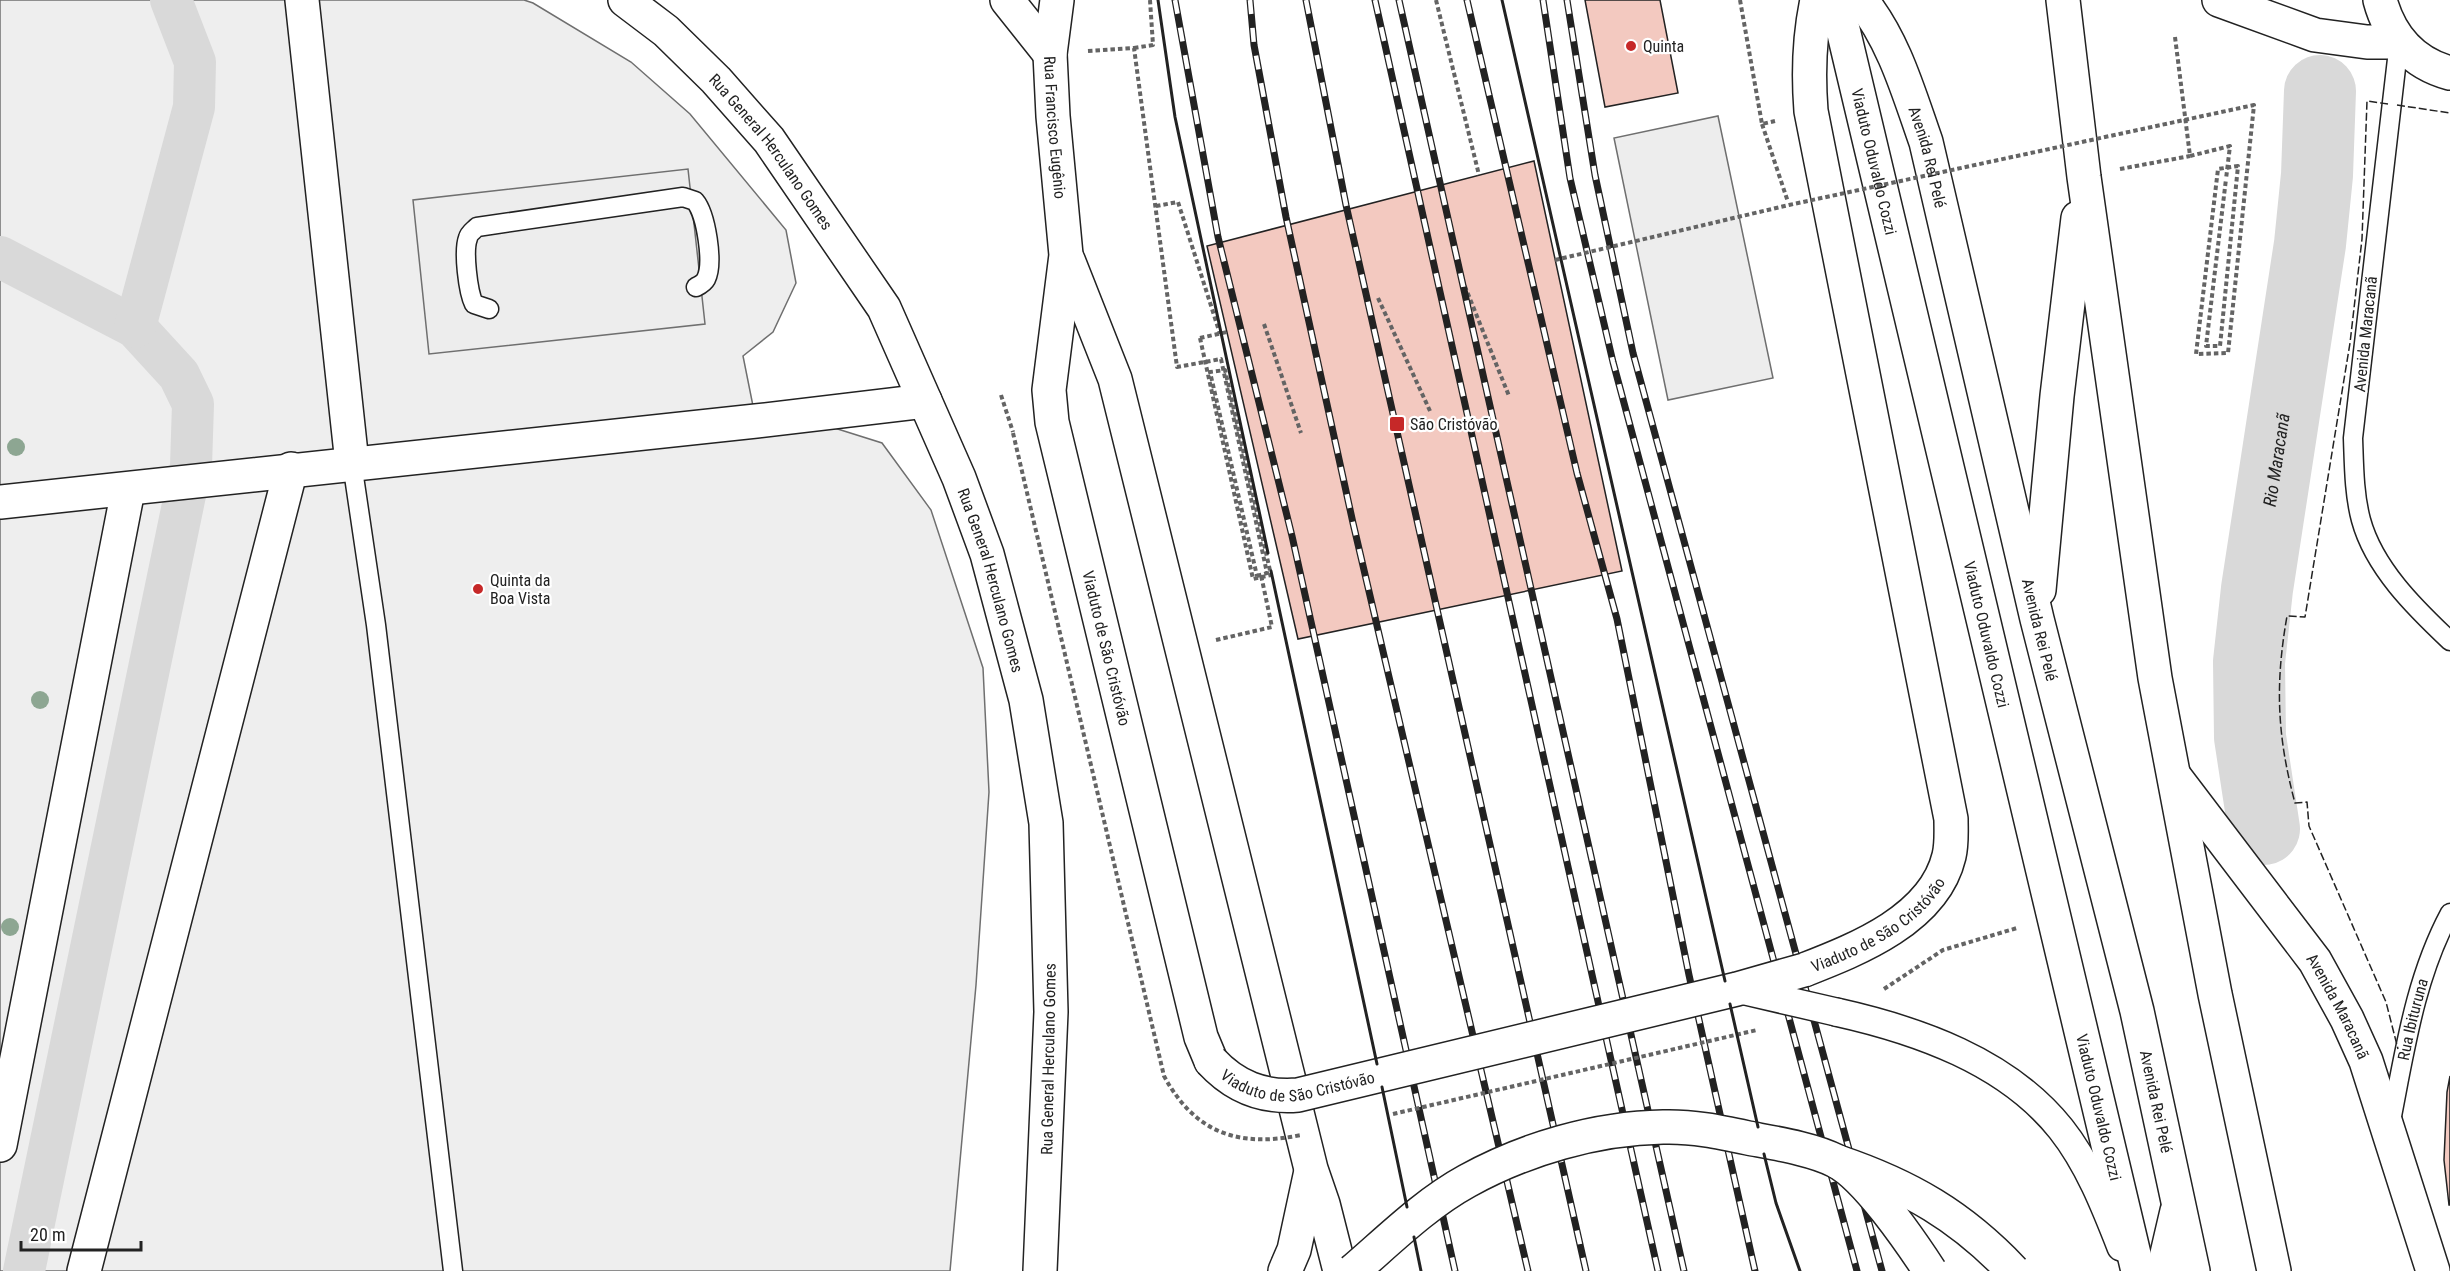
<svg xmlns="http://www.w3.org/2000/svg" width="2450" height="1271" viewBox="0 0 2450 1271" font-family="'Roboto Condensed',sans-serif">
<rect width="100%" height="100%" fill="#fff"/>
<polygon fill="#eee" stroke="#6f6f6f" stroke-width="1.5" points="0,0 524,0 533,3 631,62 690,114 786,230 796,283 773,332 743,356 756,421 825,425 882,443 931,510 983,668 989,792 976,985 950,1271 0,1271"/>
<g fill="#ededed" stroke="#6f6f6f" stroke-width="1.5">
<polygon points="1718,116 1773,378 1668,400 1614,138"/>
<polygon points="688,169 705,324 429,354 413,200"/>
</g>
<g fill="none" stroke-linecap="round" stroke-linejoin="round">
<g stroke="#d9d9d9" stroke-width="42">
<polyline points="0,257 135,327 179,375 193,404 191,466 24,1271"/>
<polyline points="135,327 194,107 195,62 171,0"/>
</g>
<path stroke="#d9d9d9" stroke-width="72" id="s1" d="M2264,829l-14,-92 -1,-75 8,-73 53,-345 7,-69 3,-84"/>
</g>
<g fill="#f3c9c0" stroke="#222" stroke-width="1.5">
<polygon points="1585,0 1660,0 1678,93 1605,107"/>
<polygon points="1534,161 1622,571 1298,639 1207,246"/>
<polygon points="2450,1076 2450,1205 2449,1205 2444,1160 2447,1092"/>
</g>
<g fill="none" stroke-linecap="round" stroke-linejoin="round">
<g stroke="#222" stroke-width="21">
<g id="service">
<path d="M2399,42l-46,396c1,27 1,56 8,82 13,48 54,88 89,121"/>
<path d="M489,309l-15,-5c-6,-12 -11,-53 -6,-66 1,-5 5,-7 9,-11l206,-30 12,4c11,13 19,62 11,78 -2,4 -6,6 -10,8"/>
<polyline points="352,463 376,625 453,1271"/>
<path id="s2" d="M2391,1121c14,-71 24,-143 59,-208"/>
</g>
</g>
<g stroke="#222" stroke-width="30">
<path id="pedestrian" d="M1836,1012c81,18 171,49 225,117 27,34 44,77 60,118"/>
</g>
<g stroke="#222" stroke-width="36">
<g id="minor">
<polyline points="302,0 352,463"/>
<polyline points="0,502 756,421 925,401"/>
<path id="s3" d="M2175,777l140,184 32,58 19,42 67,210"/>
<polyline points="0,1145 128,490"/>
<polyline points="84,1271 291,469"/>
</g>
</g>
<g stroke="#222" stroke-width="36">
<g id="tertiary">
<polyline points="2219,0 2315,35 2367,42 2399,42"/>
<path d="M2380,0c10,37 33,63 70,73"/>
</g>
</g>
<g stroke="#222" stroke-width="36">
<g id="secondary">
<path id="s4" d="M1836,0l302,1271"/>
</g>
</g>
<g stroke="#222" stroke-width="36">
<g id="primary">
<path id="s5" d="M625,0l41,31 50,49 53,60 115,168 75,170 28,76 39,146 20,123 5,189 -11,259"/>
<polyline points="1007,0 1050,54"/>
<path id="s6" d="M1057,0l-7,54 3,62 13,139 -17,135 3,32 149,615 10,24"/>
<path id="s7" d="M1861,0c33,40 48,94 65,142l111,477 100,392 56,260"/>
<polyline points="2063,0 2084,177 2155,678 2215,994 2274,1271"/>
<polyline points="1068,260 1115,379 1311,1169 1323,1204 1340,1271"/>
<polyline points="2039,590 2057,396 2078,218"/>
<path id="s8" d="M1804,970c54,-21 130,-51 145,-114 3,-12 2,-25 2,-37l-140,-708c-3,-38 -2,-73 6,-111"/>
<polyline points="1285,1271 1294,1250 1311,1171"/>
<polyline points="2163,1271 2177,1211"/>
</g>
</g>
<g stroke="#646464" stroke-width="4" stroke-dasharray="4.5 3" stroke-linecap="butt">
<polyline points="1436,0 1479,175"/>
<polyline points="1740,0 1762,124 1775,121"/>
<polyline points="2175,37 2190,156 2230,146 2226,179"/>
<polyline points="1134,48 1153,45 1150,0"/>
<polyline points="1088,51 1134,48 1177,367 1221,359 1267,573 1257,576"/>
<polyline points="1762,124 1788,202"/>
<polyline points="2120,169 2190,156"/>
<polyline points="1156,206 1178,202 1220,334"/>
<polyline points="1462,279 1509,396"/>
<polyline points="1378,298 1430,411"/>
<polyline points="1264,324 1301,433"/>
<polyline points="1200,338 1227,332"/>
<polyline points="1001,395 1013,432"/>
<polyline points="1216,640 1272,627 1261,575"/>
<polyline points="1884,989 1943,950 2017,928"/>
</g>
<use href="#service" stroke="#fff" stroke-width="18"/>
<use href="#pedestrian" stroke="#fff" stroke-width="27"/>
<use href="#minor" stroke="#fff" stroke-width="33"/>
<use href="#tertiary" stroke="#fff" stroke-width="33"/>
<use href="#secondary" stroke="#fff" stroke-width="33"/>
<use href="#primary" stroke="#fff" stroke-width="33"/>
<g stroke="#222" stroke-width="7">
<g id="rail">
<polyline points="1175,0 1218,237 1292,536 1455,1271"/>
<polyline points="1250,0 1254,45 1286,217 1353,523 1528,1271"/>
<polyline points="1306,0 1346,205 1586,1271"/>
<polyline points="1375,0 1658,1271"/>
<polyline points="1399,0 1684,1271"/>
<polyline points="1467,0 1577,473 1617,619 1689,975 1755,1271"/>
<polyline points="1543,0 1570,178 1613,362 1857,1271"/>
<polyline points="1567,0 1595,175 1633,353 1882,1271"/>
</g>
</g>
<use href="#rail" stroke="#fff" stroke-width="4.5" stroke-dasharray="14" stroke-linecap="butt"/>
<g stroke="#222" stroke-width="30" stroke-linecap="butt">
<polyline id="pedestrian-bridge" points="1737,989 1836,1012"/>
</g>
<g stroke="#222" stroke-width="36" stroke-linecap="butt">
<path id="secondary-bridge" d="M1838,1162c71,24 123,54 175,109"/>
</g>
<g stroke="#222" stroke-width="36" stroke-linecap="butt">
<g id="primary-bridge">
<path id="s9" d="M1211,1061c24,26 52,37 87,34l439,-106 67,-19"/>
<path d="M1353,1271c36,-31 72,-67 114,-90 58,-32 129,-53 196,-54 29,-1 57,5 85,11 26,5 65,11 88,23 30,15 75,81 94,110"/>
</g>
</g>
<g stroke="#646464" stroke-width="4" stroke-dasharray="4.5 3" stroke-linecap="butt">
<polyline points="1555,260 1789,205 2254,105 2228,353 2196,354 2218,169 2238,166 2220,346 2206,346 2226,179"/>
<polyline points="1200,338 1253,579 1271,575 1225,370 1210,372 1257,576"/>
<path d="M1013,433l151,643c31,57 74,72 137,59"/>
<polyline points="1393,1114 1757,1030"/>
</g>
<use href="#pedestrian-bridge" stroke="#fff" stroke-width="27"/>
<use href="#secondary-bridge" stroke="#fff" stroke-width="33"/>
<use href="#primary-bridge" stroke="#fff" stroke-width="33"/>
<g stroke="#222" stroke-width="1.5" stroke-dasharray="8 3" stroke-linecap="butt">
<path d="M2388,104l-21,-3 -5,138 -12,104 -45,274 -18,-1c-12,68 -10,120 8,187l12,-1 2,24 77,176 12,47"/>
<polyline points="2397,105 2450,113"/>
</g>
<g stroke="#222" stroke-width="3">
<polyline points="1158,0 1175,117 1268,553"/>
<polyline points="1502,0 1725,981"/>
<polyline points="1271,571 1377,1064"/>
<polyline points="1730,1004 1758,1127"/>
<polyline points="1382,1087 1407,1207"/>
<polyline points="1764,1154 1776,1203 1800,1271"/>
<polyline points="1414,1237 1421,1271"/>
</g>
</g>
<g fill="#8da692">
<circle cx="16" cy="447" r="9"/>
<circle cx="40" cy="700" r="9"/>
<circle cx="10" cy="927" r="9"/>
</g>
<g fill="#c62828" stroke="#fff" stroke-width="2">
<circle cx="1631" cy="46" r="6"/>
<rect x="1389" y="416" width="16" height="16" rx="3"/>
<circle cx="478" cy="589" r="6"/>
</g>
<g text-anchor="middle" stroke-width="4.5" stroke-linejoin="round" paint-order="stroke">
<g font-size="16" fill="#222" stroke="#fff" text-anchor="start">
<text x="1643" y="52">Quinta</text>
<text x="1410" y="430">São Cristóvão</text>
<text x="490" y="586">Quinta da<tspan x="490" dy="18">Boa Vista</tspan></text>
</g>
<g font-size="16" fill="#222" stroke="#fff">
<text dy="6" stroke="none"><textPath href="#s6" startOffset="128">Rua Francisco Eugênio</textPath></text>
<text dy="6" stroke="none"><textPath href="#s5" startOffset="212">Rua General Herculano Gomes</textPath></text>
<text dy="6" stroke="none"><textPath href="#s7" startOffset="172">Avenida Rei Pelé</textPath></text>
<text dy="6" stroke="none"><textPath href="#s4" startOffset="166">Viaduto Oduvaldo Cozzi</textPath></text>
<text transform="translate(2365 334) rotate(-84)" y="6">Avenida Maracanã</text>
<text dy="6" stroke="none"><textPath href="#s5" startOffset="698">Rua General Herculano Gomes</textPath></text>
<text dy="6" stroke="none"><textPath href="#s7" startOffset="658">Avenida Rei Pelé</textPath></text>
<text dy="6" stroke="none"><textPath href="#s4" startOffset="652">Viaduto Oduvaldo Cozzi</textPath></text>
<text dy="6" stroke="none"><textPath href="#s6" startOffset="657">Viaduto de São Cristóvão</textPath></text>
<text dy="6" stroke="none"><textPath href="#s8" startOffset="88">Viaduto de São Cristóvão</textPath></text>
<text dy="6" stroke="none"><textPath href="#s3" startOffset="282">Avenida Maracanã</textPath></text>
<text dy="6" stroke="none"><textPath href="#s2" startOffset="104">Rua Ibituruna</textPath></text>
<text transform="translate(1048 1059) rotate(-89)" y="6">Rua General Herculano Gomes</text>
<text dy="6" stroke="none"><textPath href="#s9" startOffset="96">Viaduto de São Cristóvão</textPath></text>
<text dy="6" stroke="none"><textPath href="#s7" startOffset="1144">Avenida Rei Pelé</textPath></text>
<text dy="6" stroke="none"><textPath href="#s4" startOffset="1138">Viaduto Oduvaldo Cozzi</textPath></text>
</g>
<g font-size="18" font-style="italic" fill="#222" stroke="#fff">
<text dy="6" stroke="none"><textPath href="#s1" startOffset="372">Rio Maracanã</textPath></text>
</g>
</g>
<path d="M21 1241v9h120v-9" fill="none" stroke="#222222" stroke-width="3"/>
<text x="30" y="1241" font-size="18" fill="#222222" stroke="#ffffff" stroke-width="4.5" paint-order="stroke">20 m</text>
</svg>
